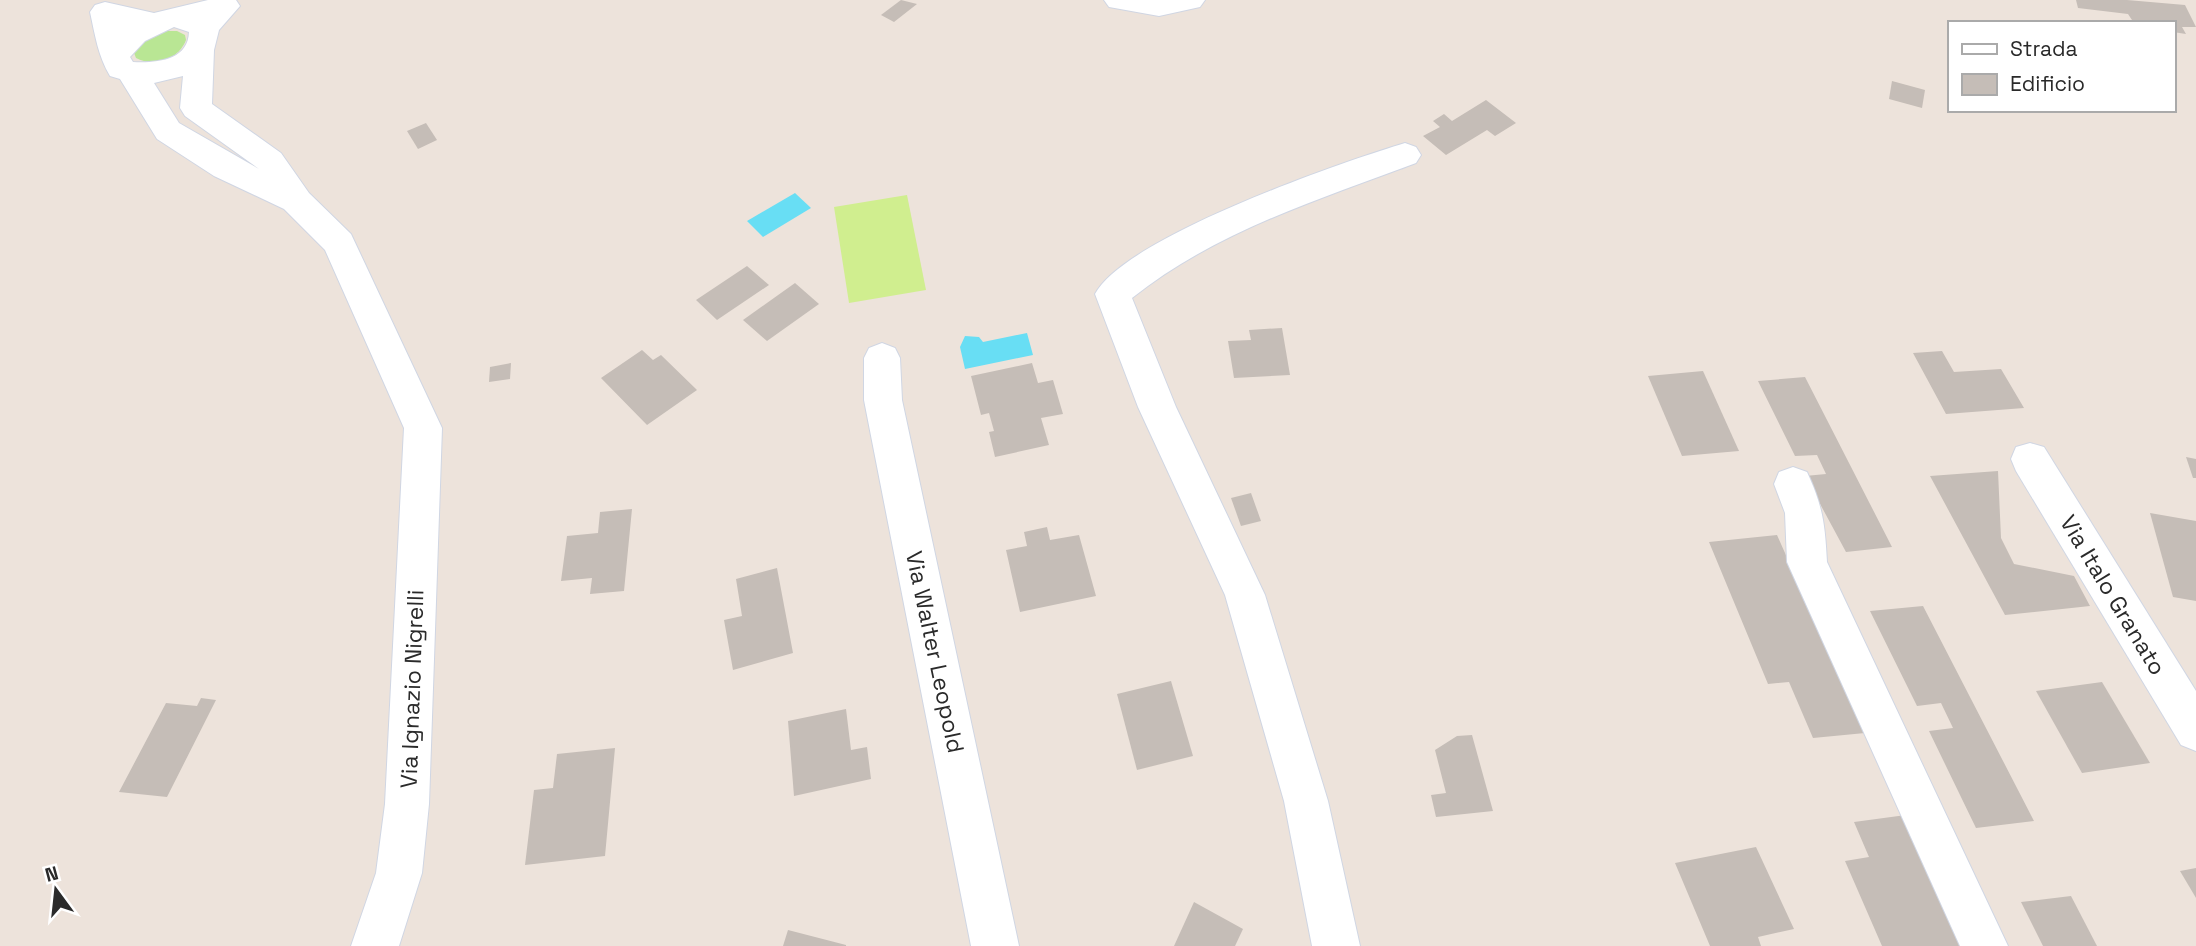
<svg xmlns="http://www.w3.org/2000/svg" width="2196" height="946" viewBox="0 0 2196 946" font-family="'Space Grotesk',sans-serif">
<rect width="100%" height="100%" fill="#ede3db"/>
<path fill="#b9e694" d="M160,31h17l8,4 1,5c-7,19 -32,28 -50,18l-3,-8 3,-6z"/>
<polygon fill="#d0ee8f" points="907,195 926,290 849,303 834,207"/>
<g fill="#68def4">
<polygon points="795,193 811,208 763,237 747,221"/>
<polygon points="1027,333 1033,355 965,369 960,347 965,336 979,337 983,342"/>
</g>
<g fill="#c5bdb7">
<polygon points="901,0 917,4 894,22 881,15"/>
<polygon points="2076,0 2127,0 2185,5 2196,27 2182,27 2186,34 2173,32 2173,23 2134,23 2128,14 2078,8"/>
<polygon points="1892,81 1925,90 1922,108 1889,99"/>
<polygon points="1486,100 1516,123 1495,136 1487,130 1446,155 1423,136 1440,127 1433,121 1444,114 1452,121"/>
<polygon points="426,123 437,140 418,149 407,131"/>
<polygon points="747,266 769,285 717,320 696,300"/>
<polygon points="795,283 819,304 767,341 743,320"/>
<polygon points="1282,328 1290,375 1234,378 1228,341 1251,340 1249,330"/>
<polygon points="642,350 653,360 661,355 697,390 647,425 601,378"/>
<polygon points="1942,351 1954,372 2001,369 2024,408 1946,414 1913,353"/>
<polygon points="511,363 510,379 489,382 490,367"/>
<polygon points="1032,363 1038,383 1053,380 1063,414 1041,418 1049,445 995,457 989,432 994,431 989,413 981,415 971,376"/>
<polygon points="1703,371 1739,451 1682,456 1648,376"/>
<polygon points="1805,377 1892,547 1846,552 1805,476 1826,474 1817,455 1795,456 1758,381"/>
<polygon points="2186,457 2196,459 2196,478 2193,478"/>
<polygon points="1998,471 2001,538 2014,564 2074,576 2090,606 2005,615 1930,476"/>
<polygon points="1251,493 1261,521 1241,526 1231,498"/>
<polygon points="632,509 624,591 590,594 592,578 561,581 567,536 598,533 600,512"/>
<polygon points="2150,513 2196,521 2196,601 2173,597"/>
<polygon points="1047,527 1050,540 1079,535 1096,596 1020,612 1006,550 1027,546 1024,532"/>
<polygon points="1777,535 1865,733 1813,738 1789,682 1768,684 1709,542"/>
<polygon points="777,568 793,653 733,670 724,620 742,616 736,579"/>
<polygon points="1923,606 2034,821 1976,828 1929,731 1953,728 1941,703 1917,706 1870,611"/>
<polygon points="1171,681 1193,756 1137,770 1117,694"/>
<polygon points="2102,682 2150,763 2082,773 2036,691"/>
<polygon points="201,698 216,700 167,797 119,792 166,703 197,706"/>
<polygon points="846,709 851,750 867,747 871,779 794,796 788,721"/>
<polygon points="1472,735 1493,811 1436,817 1431,795 1446,793 1435,750 1457,736"/>
<polygon points="615,748 605,856 525,865 534,790 553,788 557,754"/>
<polygon points="1906,815 1967,946 1882,946 1845,861 1869,857 1854,822"/>
<polygon points="1756,847 1794,929 1758,937 1761,946 1710,946 1675,863"/>
<polygon points="2196,868 2196,898 2180,871"/>
<polygon points="2071,896 2097,946 2043,946 2021,902"/>
<polygon points="1194,902 1243,929 1235,946 1174,946"/>
<polygon points="788,930 846,945 846,946 783,946"/>
</g>
<g fill="none" stroke-linecap="round" stroke-linejoin="round">
<g stroke="#d0d6e3" stroke-width="2">
<g id="minor">
<path d="M208,0h28l4,6 -21,24 -5,20 -2,54 69,49 28,40 42,41 91,194 -13,376 -7,69 -23,73h-48l25,-73 9,-69 19,-376 -79,-178 -41,-41 -70,-33 -57,-37 -37,-60 -10,-3c-12,-20 -15,-41 -20,-64l5,-7 10,-3 49,11zM174,27l15,5c-1,29 -33,31 -56,30l-3,-5 15,-16zM183,76l-3,32 5,8 74,53 -80,-46 -25,-40z"/>
<polygon points="1104,0 1205,0 1200,7 1159,16 1109,7"/>
<path d="M1405,143l11,4 5,8 -5,8c-98,37 -200,68 -284,135l44,109 89,188 63,206 32,145h-48l-28,-145 -59,-206 -87,-188 -43,-113c31,-57 244,-131 310,-151z"/>
<polygon points="882,343 895,348 900,358 902,400 1019,946 971,946 864,400 864,358 869,348"/>
<polygon points="2030,443 2044,447 2196,691 2196,751 2181,745 2016,471 2011,459 2016,447"/>
<path d="M1793,467l14,5c16,35 18,52 20,90l181,384h-48l-173,-384 -2,-49 -11,-29 5,-12z"/>
</g>
</g>
<use href="#minor" fill="#fff" fill-rule="evenodd"/>
</g>
<g text-anchor="middle" stroke-width="7" stroke-linejoin="round" paint-order="stroke">
<g font-size="23" fill="#2a2a2a" stroke="#fff">
<text transform="translate(2113 595) rotate(59)" y="8">Via Italo Granato</text>
<text transform="translate(935 652) rotate(78)" y="8">Via Walter Leopold</text>
<text transform="translate(412 689) rotate(-88)" y="8">Via Ignazio Nigrelli</text>
</g>
</g>
<rect x="1948" y="21" width="228" height="91" fill="#ffffff" stroke="#aaaaaa" stroke-width="2"/>
<rect x="1962" y="44" width="35" height="10" fill="#ffffff" stroke="#aaaaaa" stroke-width="2"/>
<text x="2010" y="56" font-size="21" fill="#2a2a2a">Strada</text>
<rect x="1962" y="74" width="35" height="21" fill="#c5bdb7" stroke="#aaaaaa" stroke-width="2"/>
<text x="2010" y="91" font-size="21" fill="#2a2a2a">Edificio</text>
<g transform="translate(56 890) rotate(345)" stroke="#ffffff" stroke-width="5" paint-order="stroke">
<path d="M0-5L12 26L0 18L-12 26Z" fill="#2a2a2a"/>
<text y="-10" font-size="19" font-weight="bold" text-anchor="middle" fill="#2a2a2a">N</text>
</g>
</svg>
